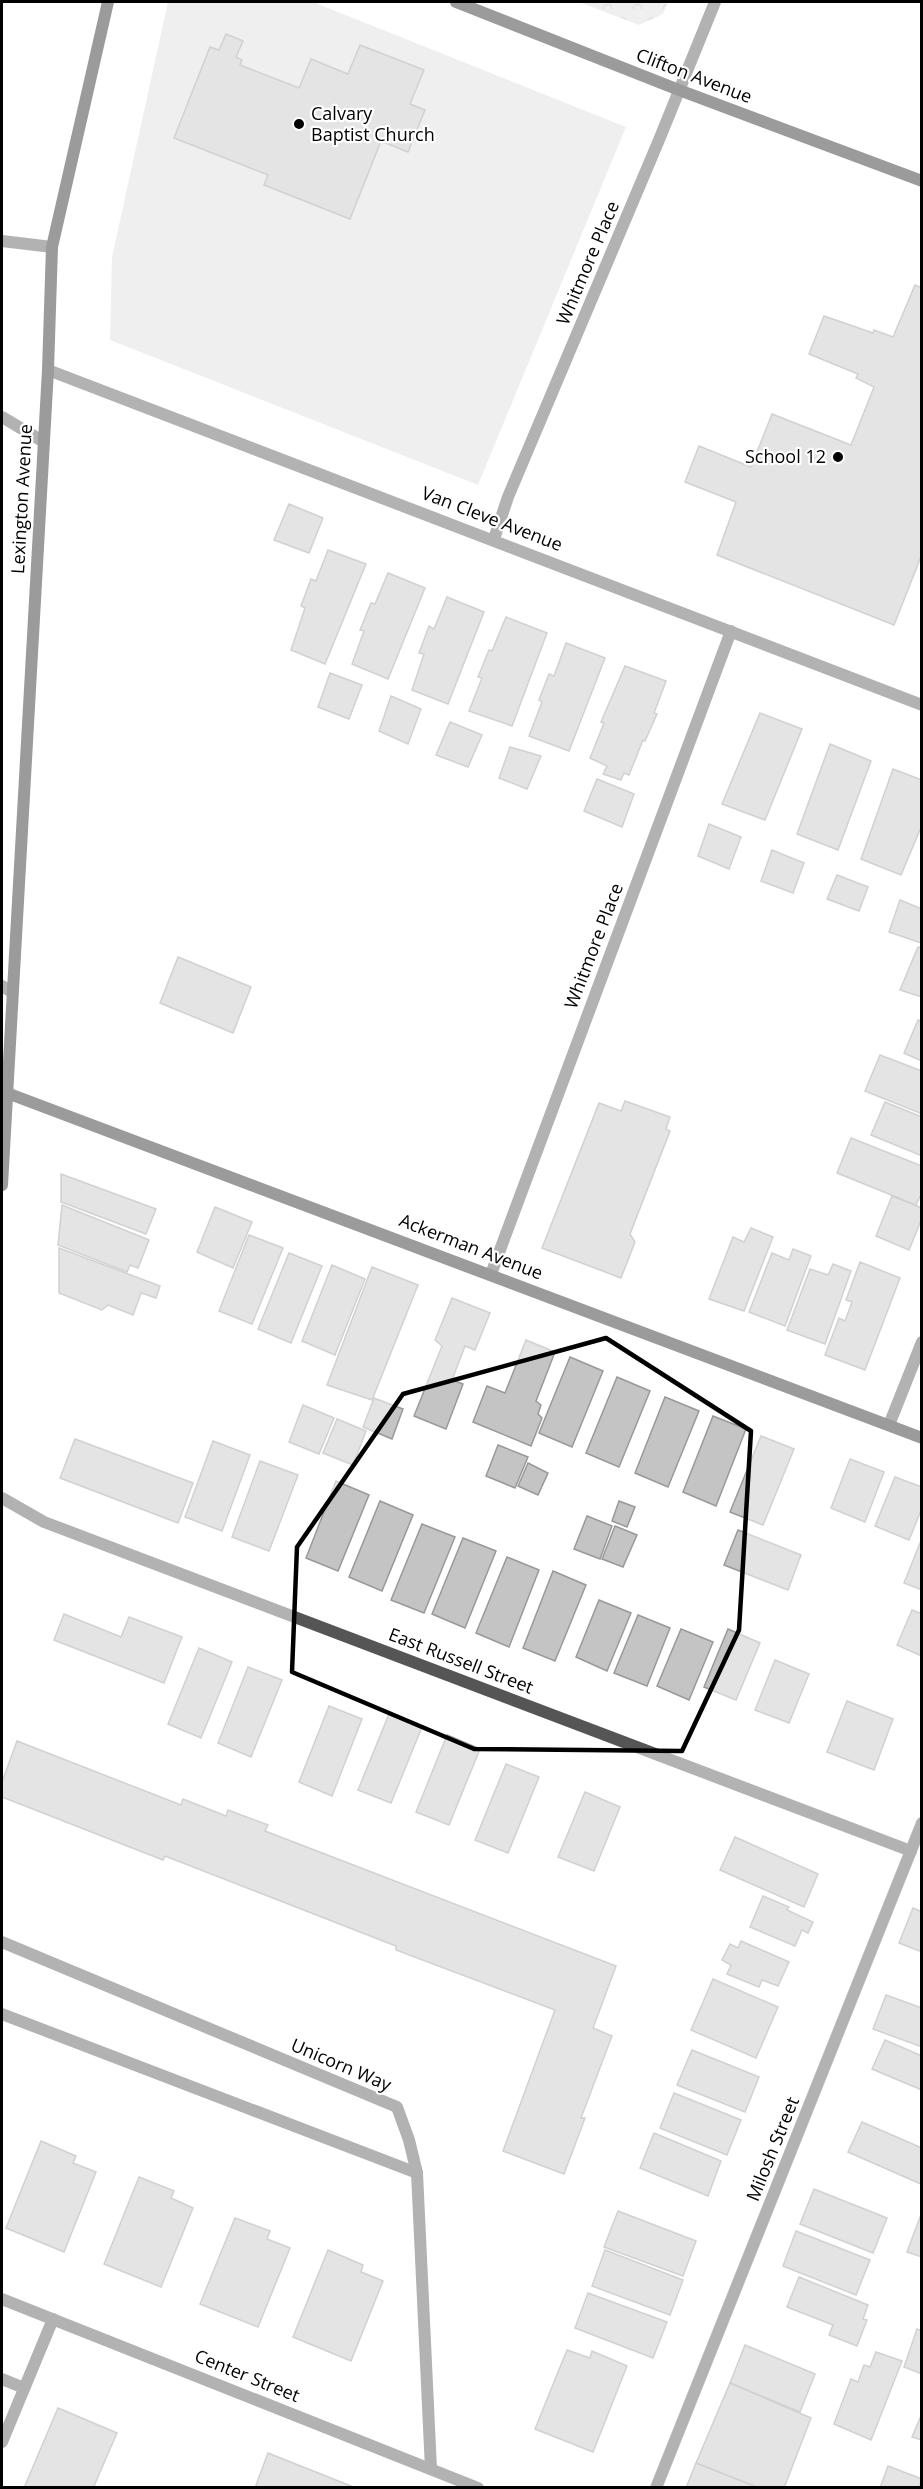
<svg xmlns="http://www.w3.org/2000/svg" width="923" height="2489" viewBox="0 0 923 2489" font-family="'Open Sans',sans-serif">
<defs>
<pattern id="park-crowns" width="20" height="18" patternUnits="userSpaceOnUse" patternTransform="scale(1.5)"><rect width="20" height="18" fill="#dcdcdc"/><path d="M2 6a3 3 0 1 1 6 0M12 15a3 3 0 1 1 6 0" fill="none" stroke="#bbb"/></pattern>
</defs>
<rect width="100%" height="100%" fill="#fff"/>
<polygon fill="#dcdcdc" points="168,2 313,2 626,127 478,485 110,340 112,257"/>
<polygon fill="url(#park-crowns)" points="579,2 668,2 663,14 639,25"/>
<g fill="#c4c4c4" stroke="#999" stroke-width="1.5">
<polygon points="226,34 243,41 236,57 242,60 240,65 299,88 311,59 348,74 360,45 424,70 410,104 425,110 408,152 381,141 350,219 264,185 268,175 174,138 210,47 219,50"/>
<polygon points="915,285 922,288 922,554 894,625 717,555 736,502 685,482 699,446 751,467 772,414 851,445 874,387 856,378 858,374 809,354 824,316 873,333 874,330 893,337"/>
<polygon points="289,504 323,518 309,553 274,540"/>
<polygon points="328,550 366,564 325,664 291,650 305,608 301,606 311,579 316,581"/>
<polygon points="388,573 425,588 388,679 352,664 364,631 360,630 371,603 375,604"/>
<polygon points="447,597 484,612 448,704 412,690 424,654 419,653 429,626 434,629"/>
<polygon points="506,617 547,633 512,726 469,711 482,678 478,677 489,650 492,651"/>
<polygon points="566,643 605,658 569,751 529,736 542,702 539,700 549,674 554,676"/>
<polygon points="625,666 666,681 654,713 657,714 645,741 643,740 629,775 624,773 621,780 603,774 607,766 590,758 604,723 601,722"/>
<polygon points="330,673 362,685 349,719 318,707"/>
<polygon points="391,696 421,709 408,744 379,731"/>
<polygon points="760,713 802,729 765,820 722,804"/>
<polygon points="450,722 482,735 468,767 436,755"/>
<polygon points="830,744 871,761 838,850 797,834"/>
<polygon points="510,747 541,756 527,789 499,778"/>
<polygon points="893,769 922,780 922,825 901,875 861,859"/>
<polygon points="597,779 634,794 622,827 584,811"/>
<polygon points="709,824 741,837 729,869 698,856"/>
<polygon points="772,850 804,863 793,893 761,881"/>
<polygon points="837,875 868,887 859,911 827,899"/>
<polygon points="900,900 922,909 921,943 889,932"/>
<polygon points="918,947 922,948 922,997 900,990"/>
<polygon points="178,957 251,987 233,1033 160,1003"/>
<polygon points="918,1020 922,1022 922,1061 904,1053"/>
<polygon points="880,1055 922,1071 922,1114 865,1091"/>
<polygon points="625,1101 670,1117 666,1129 670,1131 630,1234 635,1242 621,1278 542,1248 599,1103 621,1111"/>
<polygon points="885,1102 922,1117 922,1156 871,1135"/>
<polygon points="851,1138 922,1166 922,1192 916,1205 837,1173"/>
<polygon points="61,1174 156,1209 146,1234 61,1202"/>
<polygon points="892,1196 922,1208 922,1218 909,1250 876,1236"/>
<polygon points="62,1205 149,1240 138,1268 130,1265 127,1272 58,1245"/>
<polygon points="215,1207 252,1222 233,1268 197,1252"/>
<polygon points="751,1228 773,1237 744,1311 709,1299 733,1237 744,1242"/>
<polygon points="249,1235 283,1248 252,1324 219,1311"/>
<polygon points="59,1248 160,1286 156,1298 141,1293 133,1315 108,1305 102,1310 59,1293"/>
<polygon points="793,1249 811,1256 785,1326 749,1312 772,1253 789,1260"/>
<polygon points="289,1253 322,1266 291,1343 258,1329"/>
<polygon points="860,1262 900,1278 865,1370 825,1355 839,1318 845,1321 852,1302 846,1300"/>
<polygon points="833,1264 851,1271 825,1344 787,1330 810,1269 828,1275"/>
<polygon points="332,1265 365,1279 335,1355 302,1341"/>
<polygon points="372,1267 418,1285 372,1400 327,1385"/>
<polygon points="452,1298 490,1313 475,1350 465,1346 452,1380 463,1384 446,1429 414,1416 442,1346 435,1340"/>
<polygon points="526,1340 555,1352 536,1401 541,1405 538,1414 542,1418 531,1446 473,1422 487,1386 505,1393"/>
<polygon points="570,1357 603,1371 572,1447 539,1433"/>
<polygon points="617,1377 650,1391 619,1467 586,1453"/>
<polygon points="665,1397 699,1411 668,1487 635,1473"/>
<polygon points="374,1398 403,1409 392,1439 363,1427"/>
<polygon points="303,1405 334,1418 319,1454 289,1442"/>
<polygon points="713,1416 746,1429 716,1506 683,1492"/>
<polygon points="337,1419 366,1431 353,1465 323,1453"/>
<polygon points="761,1436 794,1449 763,1525 730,1512"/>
<polygon points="75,1439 193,1483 178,1523 60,1478"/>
<polygon points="213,1441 250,1455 222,1531 185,1517"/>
<polygon points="498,1445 528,1457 515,1488 486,1476"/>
<polygon points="850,1459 884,1472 865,1522 831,1508"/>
<polygon points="260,1461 298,1475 269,1551 232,1537"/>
<polygon points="528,1463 548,1473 538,1495 518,1486"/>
<polygon points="895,1477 922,1487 922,1508 909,1540 875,1526"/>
<polygon points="336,1481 369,1495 338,1571 306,1558"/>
<polygon points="380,1501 413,1515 382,1591 349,1577"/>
<polygon points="619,1501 635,1507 627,1527 612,1521"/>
<polygon points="587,1516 612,1526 600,1559 574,1549"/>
<polygon points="422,1524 455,1537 424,1613 391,1600"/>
<polygon points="615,1526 637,1535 623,1567 602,1559"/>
<polygon points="738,1530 801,1555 788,1590 724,1565"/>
<polygon points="463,1538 496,1551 465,1628 432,1614"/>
<polygon points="922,1538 922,1590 904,1583"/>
<polygon points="507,1557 539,1570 509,1647 476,1633"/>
<polygon points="553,1571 586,1585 555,1661 523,1648"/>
<polygon points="599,1600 631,1613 607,1671 576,1657"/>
<polygon points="912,1610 922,1614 922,1656 897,1645"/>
<polygon points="64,1614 121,1637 129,1617 182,1637 164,1683 54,1640"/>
<polygon points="638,1615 670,1628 647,1686 614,1673"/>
<polygon points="681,1629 713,1642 689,1700 657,1686"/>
<polygon points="728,1629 760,1643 736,1700 704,1687"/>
<polygon points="199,1648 232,1662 201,1738 168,1724"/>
<polygon points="775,1660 809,1674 789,1723 755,1710"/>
<polygon points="248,1667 282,1680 251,1757 218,1743"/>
<polygon points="847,1701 893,1719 874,1770 827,1752"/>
<polygon points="329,1706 362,1719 332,1796 299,1782"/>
<polygon points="389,1714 422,1727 391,1803 358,1790"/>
<polygon points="447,1735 480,1749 449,1825 416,1812"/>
<polygon points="17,1741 181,1805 183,1799 226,1816 228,1810 268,1825 265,1831 616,1966 593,2028 612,2036 581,2118 585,2118 564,2174 503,2151 555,2010 396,1950 396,1946 165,1856 163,1860 2,1797 2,1782"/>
<polygon points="506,1764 539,1777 508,1853 475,1840"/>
<polygon points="585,1792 620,1807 594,1871 558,1857"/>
<polygon points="735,1837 818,1874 804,1907 720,1870"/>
<polygon points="763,1896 789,1907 787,1910 813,1922 808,1933 802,1930 795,1946 750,1927"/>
<polygon points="913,1908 922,1912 922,1952 899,1943"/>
<polygon points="741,1941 789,1962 778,1986 762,1980 759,1987 727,1974 731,1965 722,1960 730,1944 738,1948"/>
<polygon points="713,1979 778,2007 756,2058 691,2030"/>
<polygon points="886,1995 922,2008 922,2047 873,2029"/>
<polygon points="885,2040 922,2056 922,2090 872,2069"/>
<polygon points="692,2050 759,2077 745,2112 677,2085"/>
<polygon points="674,2093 741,2120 727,2155 660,2128"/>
<polygon points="862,2122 922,2148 921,2184 848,2152"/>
<polygon points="654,2133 721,2161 708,2196 640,2168"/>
<polygon points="41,2141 76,2156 73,2163 96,2172 64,2252 6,2228"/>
<polygon points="139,2177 174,2191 171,2198 193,2208 161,2287 104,2264"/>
<polygon points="814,2189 887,2218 873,2253 800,2224"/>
<polygon points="618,2211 696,2241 683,2276 604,2247"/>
<polygon points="922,2212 922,2257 907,2252"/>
<polygon points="235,2218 270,2231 267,2239 290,2248 258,2327 200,2304"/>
<polygon points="796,2231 870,2260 856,2295 783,2266"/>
<polygon points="328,2250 363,2265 361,2272 383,2281 351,2361 293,2337"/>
<polygon points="605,2250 683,2280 670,2315 592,2286"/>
<polygon points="799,2277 868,2305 863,2319 867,2320 857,2346 829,2335 833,2325 787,2307"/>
<polygon points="588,2293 667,2322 653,2358 575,2328"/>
<polygon points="917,2329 922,2331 922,2374 904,2367"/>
<polygon points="745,2345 815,2374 800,2412 730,2383"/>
<polygon points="567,2350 590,2358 592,2351 627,2366 593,2452 535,2429"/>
<polygon points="876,2352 902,2361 871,2440 834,2424 851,2379 858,2382 864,2365 870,2367"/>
<polygon points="730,2383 811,2418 784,2488 759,2488 696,2463"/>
<polygon points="58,2408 117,2433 94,2486 99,2488 24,2488"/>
<polygon points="920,2418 922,2418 922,2440 912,2437"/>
<polygon points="268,2453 356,2488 255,2488"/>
<polygon points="696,2463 759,2488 686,2488"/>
<polygon points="888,2466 922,2479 919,2488 880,2488"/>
</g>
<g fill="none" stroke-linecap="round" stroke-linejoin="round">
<g stroke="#555" stroke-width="12">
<polyline points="2,241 52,247"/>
<polyline points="2,2014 417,2173"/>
<polyline points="2,2379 24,2388"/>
<polyline points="2,2442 53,2319"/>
</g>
<g stroke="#555" stroke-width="12">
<polyline points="48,370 922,705"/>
<polyline points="2,417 44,442"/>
<polyline points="494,539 508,497 659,140 715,2"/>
<polyline points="2,986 12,992"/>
<polyline points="491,1274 731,631"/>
<polyline points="889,1425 922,1342"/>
<polyline points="2,1498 44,1522 911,1851"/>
<polyline points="2,1942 397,2107 409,2140 417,2173 431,2469"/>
<polyline points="2,2299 478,2488"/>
<polyline points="656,2488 922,1823"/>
</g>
<g stroke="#222" stroke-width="12">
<polyline points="456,2 679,90 922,181"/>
<polyline points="7,1093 922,1438"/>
<polyline points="2,1185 48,370 52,247 108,2"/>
</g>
</g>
<path d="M0 0H923V2489H0ZM606,1338l145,93 -12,199 -57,121 -208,-2 -182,-77 5,-125 106,-153z" fill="#fff" fill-opacity=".55" fill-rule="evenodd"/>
<path fill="none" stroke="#000" stroke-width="4.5" stroke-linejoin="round" d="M606,1338l145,93 -12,199 -57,121 -208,-2 -182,-77 5,-125 106,-153z"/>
<g fill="#000" stroke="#fff" stroke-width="2">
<circle cx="299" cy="124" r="6"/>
<circle cx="838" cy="457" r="6"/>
</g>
<g text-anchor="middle" stroke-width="4.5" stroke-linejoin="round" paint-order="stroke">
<g font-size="18" fill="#000" stroke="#fff">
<text transform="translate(694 76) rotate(21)" y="6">Clifton Avenue</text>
<text transform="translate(588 263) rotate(-67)" y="6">Whitmore Place</text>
<text transform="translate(22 499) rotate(-87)" y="6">Lexington Avenue</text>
<text transform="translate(492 519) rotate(21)" y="6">Van Cleve Avenue</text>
<text transform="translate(594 946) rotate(-69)" y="6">Whitmore Place</text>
<text transform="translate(471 1247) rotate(21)" y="6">Ackerman Avenue</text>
<text transform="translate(461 1661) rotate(21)" y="6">East Russell Street</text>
<text transform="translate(341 2065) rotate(23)" y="6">Unicorn Way</text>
<text transform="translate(773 2149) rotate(-68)" y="6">Milosh Street</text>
<text transform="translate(247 2376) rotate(22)" y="6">Center Street</text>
</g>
<g font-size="18" fill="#000" stroke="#fff" text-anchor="start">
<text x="311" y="120">Calvary<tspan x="311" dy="21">Baptist Church</tspan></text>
<text x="826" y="463" text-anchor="end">School 12</text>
</g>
</g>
<rect width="923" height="2489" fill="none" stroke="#000000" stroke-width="6"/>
</svg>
